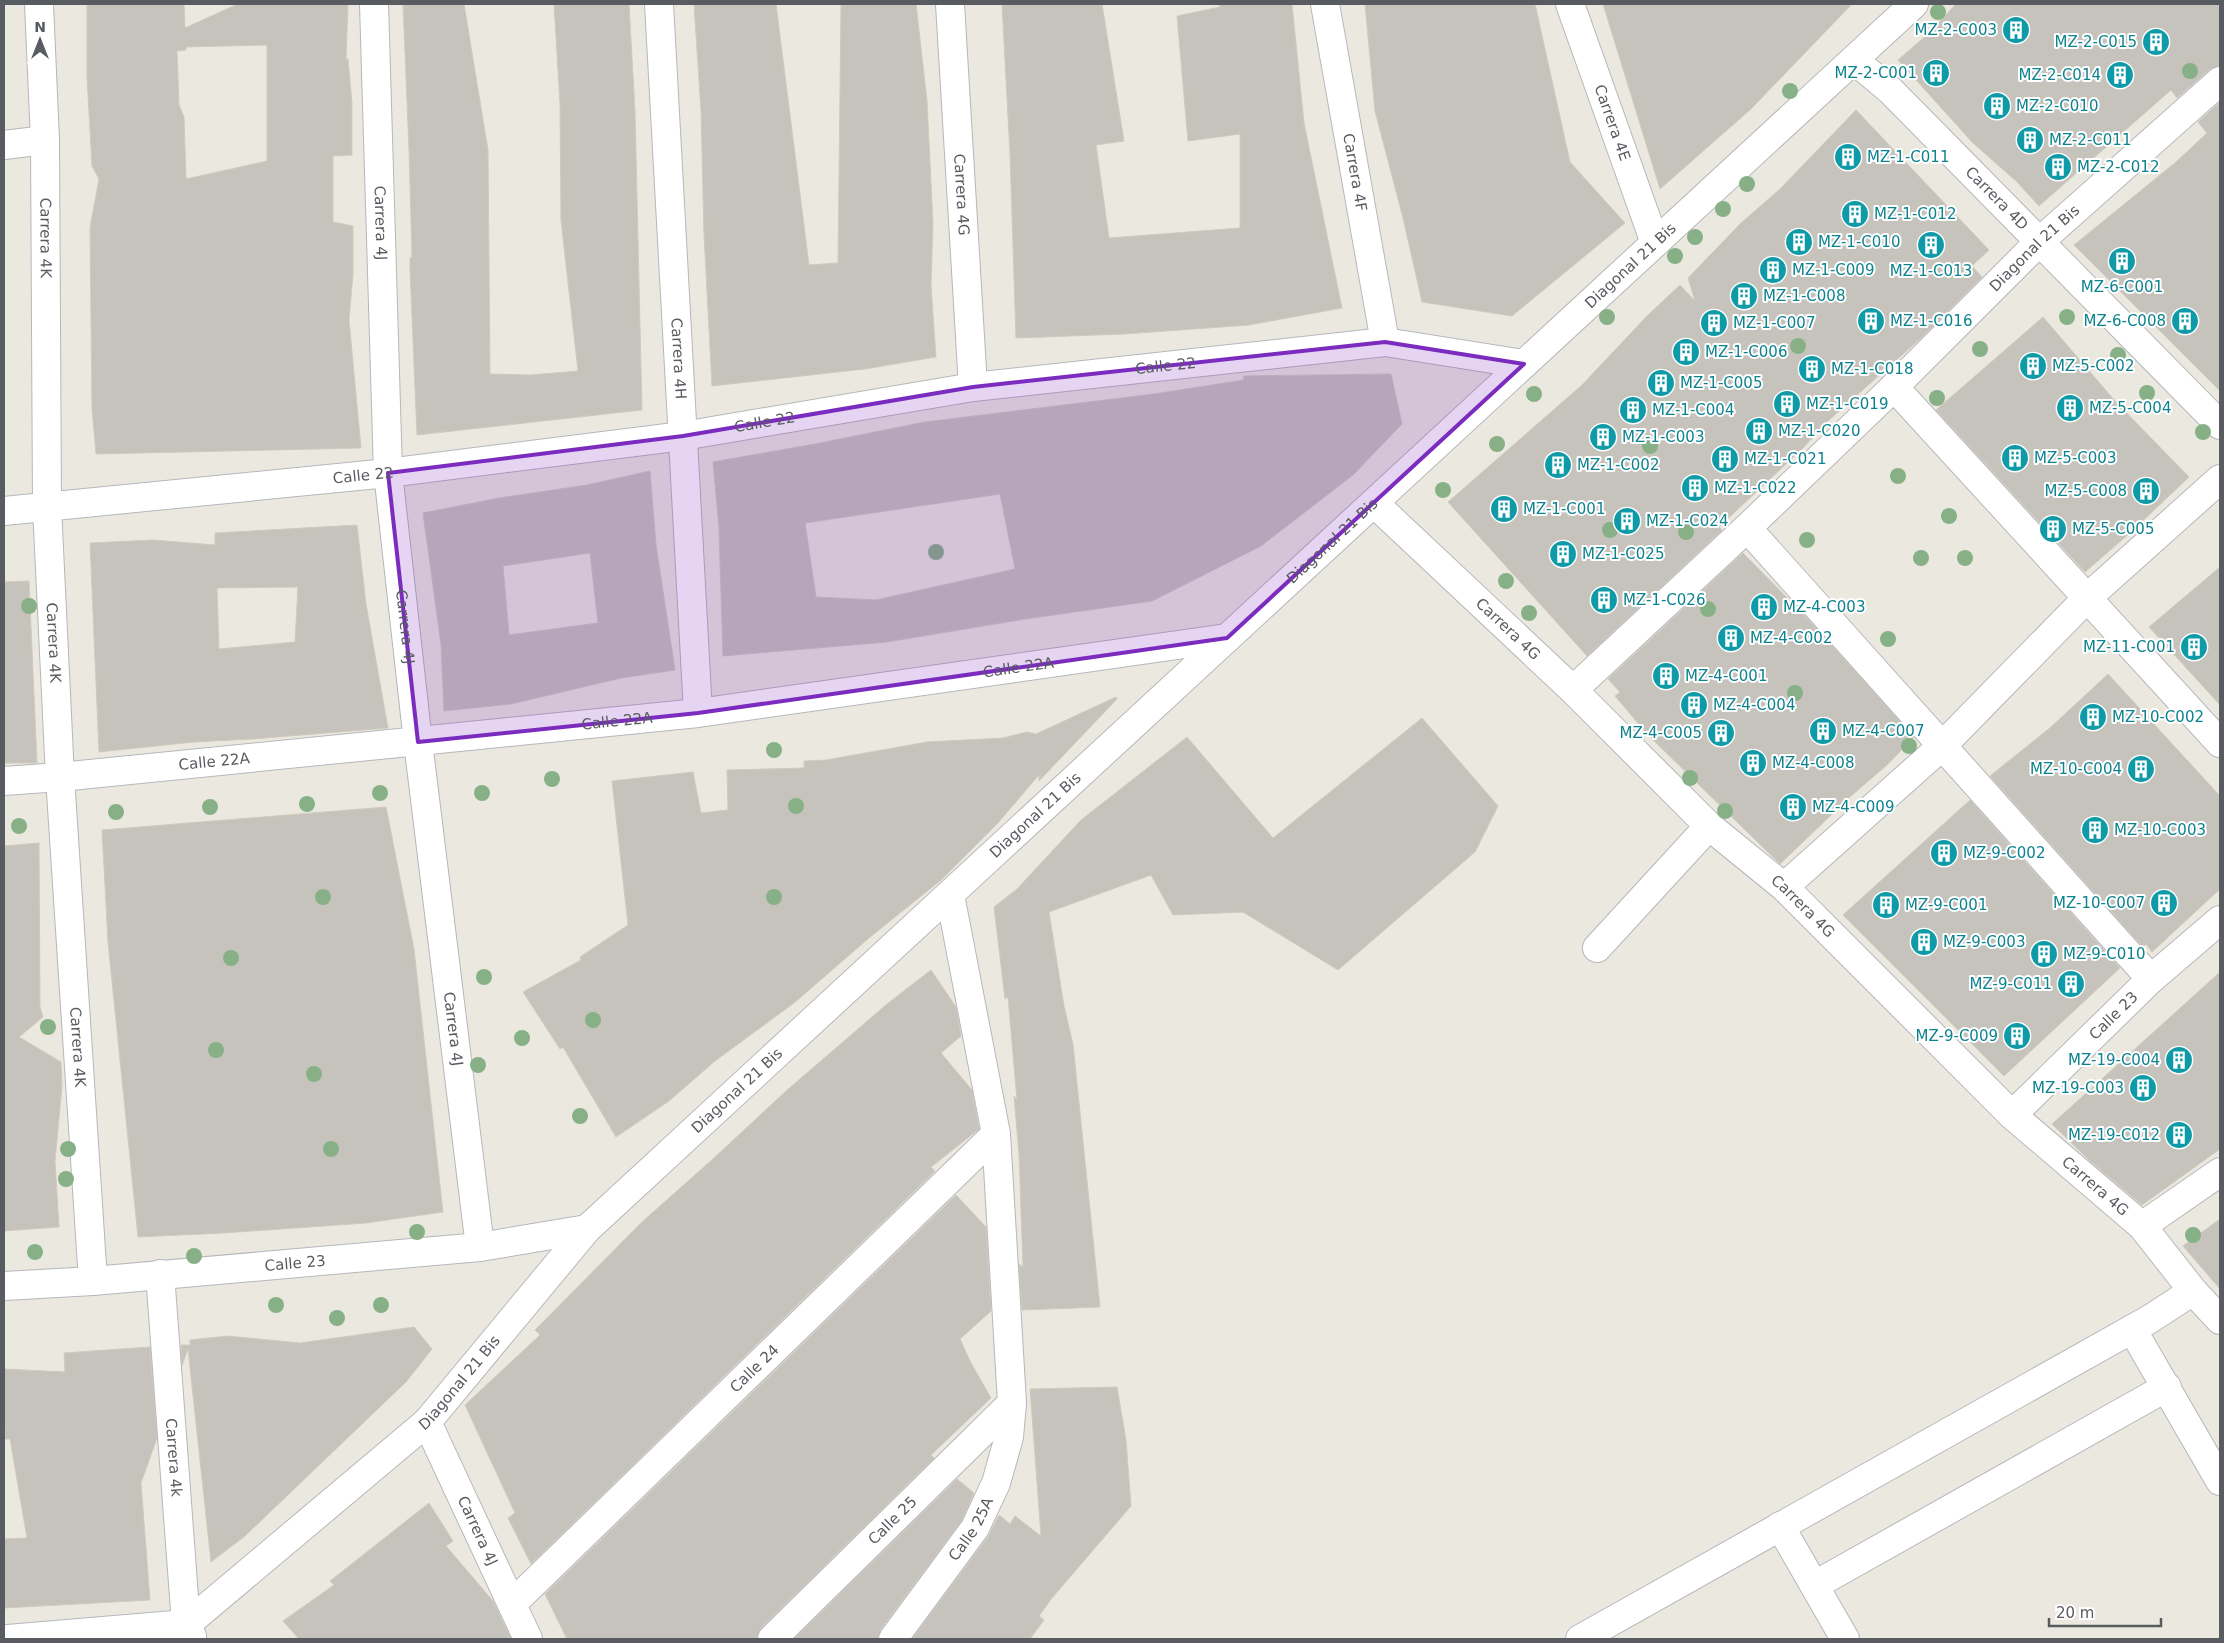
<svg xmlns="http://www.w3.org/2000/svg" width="2224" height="1643" viewBox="0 0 2224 1643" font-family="'DejaVu Sans',sans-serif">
<rect width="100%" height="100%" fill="#ebe9df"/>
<g fill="#c6c3bc" stroke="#cfcbbe" fill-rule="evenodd">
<path d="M87,4h97l1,24 53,-24h110l-2,55h2l4,44v52l-19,1v66l20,4v48l-4,46 12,128 -265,6 -4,-46 -2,-180 9,-49 -7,-13 -5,-89zM267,45v116l-81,18 -2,-62 -5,-12 -2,-54 9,-1v-3z"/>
<polygon points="403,4 464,4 488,150 490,374 530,375 578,371 561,220 560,104 554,4 629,4 635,111 642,410 417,435 410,270 410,258 412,257 409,150"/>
<polygon points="694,4 776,4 809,265 838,263 841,4 916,4 927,101 933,224 931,286 936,357 865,369 712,386 704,235 701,111"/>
<polygon points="1002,4 1102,4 1124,141 1096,145 1109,238 1240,228 1240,134 1188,141 1177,16 1220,7 1219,4 1292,4 1304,123 1342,308 1249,325 1124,334 1016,338 1010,154"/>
<polygon points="1365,4 1535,4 1570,162 1625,223 1512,316 1422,302 1403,218 1375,111"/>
<polygon points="1603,4 1852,4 1751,109 1660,189"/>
<polygon points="1956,4 2220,4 2220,66 2210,69 2177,98 2171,90 2039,206 2016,181 1973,143 1898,60 1928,34"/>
<polygon points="2220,102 2220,391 2074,245 2176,162 2207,133 2198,122"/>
<polygon points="1856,110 1989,250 1972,266 1982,277 1920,339 1828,421 1802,449 1719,527 1722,530 1587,656 1448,502 1582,385 1647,316 1680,285 1695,301 1688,278 1741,223 1780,189"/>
<polygon points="2043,317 2115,401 2189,477 2130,533 2085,572 1936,410"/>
<path d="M1391,374l11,50 -49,51 -92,71 -109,55 -127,18 -138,23 -164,14 -4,-128 -6,-66 102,-18 110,-22 229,-28 90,-14 -1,-4zM1000,494l15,75 -139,31 -60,-3 -11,-74z"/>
<path d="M650,471l6,74 19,125 -54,8 -110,26 -67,7 -3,-67 -18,-131 76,-15 88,-13zM590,553l8,70 -89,12 -6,-69z"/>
<path d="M357,525l9,79 22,124 -135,11 -59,3 -95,10 -9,-209 63,-3 62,5v-12zM298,587l-3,55 -76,7 -2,-61z"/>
<polygon points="1743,553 1807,618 1914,737 1887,765 1851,796 1780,864 1648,735 1615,696 1620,692 1608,679"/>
<polygon points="2220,567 2220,705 2149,627"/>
<polygon points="29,581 37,763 4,763 4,582"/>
<polygon points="2108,674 2220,796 2220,889 2152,952 2146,944 2143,947 1990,776 2051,727"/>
<polygon points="1116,697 1117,699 1039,781 1039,775 997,824 941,880 869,938 794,1003 715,1061 669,1101 616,1137 563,1047 560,1049 523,992 581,960 580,957 628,925 612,781 693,772 701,813 728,810 727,770 804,768 804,761 826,760 927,742 1003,738 1027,732 1036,734"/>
<polygon points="1422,718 1498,806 1475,852 1338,970 1243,912 1173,915 1151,875 1049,912 1064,1006 1073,1044 1100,1307 1022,1310 1019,1264 1023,1267 1019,1154 1014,1096 1017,1100 1008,997 1005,999 994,907 1017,889 1081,820 1187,737 1273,838"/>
<polygon points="1970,800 2120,968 2004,1076 1843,915"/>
<polygon points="386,807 414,949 443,1212 366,1223 224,1233 138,1237 108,942 102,830"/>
<polygon points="39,843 40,1007 43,1017 19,1037 61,1062 62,1086 55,1161 59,1227 4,1231 4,846"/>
<polygon points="931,970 956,1007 961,1036 941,1053 972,1090 979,1129 931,1167 935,1171 531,1564 508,1518 515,1513 465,1405 540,1335 535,1330 642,1222 714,1158 786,1091 887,1004"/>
<polygon points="2220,972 2220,1149 2142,1205 2089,1160 2052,1124"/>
<polygon points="956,1195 986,1227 991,1311 960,1339 971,1363 991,1398 931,1455 934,1458 761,1628 757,1639 567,1639 545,1594"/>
<polygon points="2220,1219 2220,1289 2183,1246"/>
<polygon points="414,1327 432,1349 406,1382 245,1536 211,1562 188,1349 182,1365 181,1345 190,1345 190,1340 228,1336 300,1343"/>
<polygon points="150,1347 157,1438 141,1483 150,1600 4,1608 4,1539 27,1538 10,1439 5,1439 4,1369 65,1372 64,1353"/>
<polygon points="1117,1387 1126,1440 1131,1506 1052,1598 1039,1616 1044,1620 1030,1639 912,1639 988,1537 999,1515 1010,1524 1015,1516 1041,1536 1030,1389"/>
<polygon points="957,1479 974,1493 962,1520 880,1630 878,1639 794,1639"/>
<polygon points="429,1503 453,1541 446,1546 493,1601 511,1639 299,1639 283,1621 334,1585 330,1581"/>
</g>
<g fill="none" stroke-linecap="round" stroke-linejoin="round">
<g stroke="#b5b7bc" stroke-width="30">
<g id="minor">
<path id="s1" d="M39,4l6,136 2,367 13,270 33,504"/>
<path id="s2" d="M374,4l14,469 30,269 62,505"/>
<path id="s3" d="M659,4l39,709"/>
<path id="s4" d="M950,4l23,383"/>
<path id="s5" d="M1325,4l60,338"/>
<path id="s6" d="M1570,4l85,239"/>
<path id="s7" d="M1854,60l36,30 330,335"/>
<polyline points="4,145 45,140"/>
<polyline points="1894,387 2220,743"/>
<path id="s8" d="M1374,503l199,187 136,136 75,61 228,228 130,111 51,65 27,29"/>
<path id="s9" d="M4,511l384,-38 295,-37 290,-49 412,-45 139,22"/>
<polyline points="1747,528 2151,979"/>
<path id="s10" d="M1573,690l174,-162 147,-141 145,-145 181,-161"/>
<path id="s11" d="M4,781l56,-4 638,-64 529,-75"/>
<polyline points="1784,887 1941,747 2087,598 2220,479"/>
<polyline points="1597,948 1709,826"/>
<path id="s12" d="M2012,1115l139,-136 69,-59"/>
<polyline points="2142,1226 2220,1172"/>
<path id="s13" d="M160,1274l26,350 6,12"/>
<path id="s14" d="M4,1286l89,-5 387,-34 107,-18"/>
<polyline points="2132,1329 2220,1481"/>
<path id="s15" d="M427,1422l101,217"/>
<polyline points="1780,1526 1845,1639"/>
<polyline points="1815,1585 2167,1387"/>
<path id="s16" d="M512,1604l484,-470"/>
<polyline points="8,1639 186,1624"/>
<path id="s17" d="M169,1639l258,-217 160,-193 1327,-1225"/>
<path id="s18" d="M772,1639l240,-236"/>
<path id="s19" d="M893,1639l82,-111 21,-45 13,-46 3,-34 -16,-269 -46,-239"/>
<polyline points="1580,1639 2150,1319 2193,1291"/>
</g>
</g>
<use href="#minor" stroke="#fff" stroke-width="28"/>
</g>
<g fill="#87b087">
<circle cx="1938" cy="12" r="8"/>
<circle cx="2190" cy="71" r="8"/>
<circle cx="1790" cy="91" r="8"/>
<circle cx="1747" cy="184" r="8"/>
<circle cx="1723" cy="209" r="8"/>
<circle cx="1695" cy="237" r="8"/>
<circle cx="1675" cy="256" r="8"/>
<circle cx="1607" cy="317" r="8"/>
<circle cx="2067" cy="317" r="8"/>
<circle cx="1798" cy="346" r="8"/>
<circle cx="1980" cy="349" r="8"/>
<circle cx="2118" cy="355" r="8"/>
<circle cx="2147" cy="393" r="8"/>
<circle cx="1534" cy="394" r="8"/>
<circle cx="1937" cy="398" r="8"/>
<circle cx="2203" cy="432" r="8"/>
<circle cx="1497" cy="444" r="8"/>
<circle cx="1650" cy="446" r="8"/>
<circle cx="1898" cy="476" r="8"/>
<circle cx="1443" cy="490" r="8"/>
<circle cx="1949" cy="516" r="8"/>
<circle cx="1610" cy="530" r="8"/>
<circle cx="1686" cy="532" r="8"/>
<circle cx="1807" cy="540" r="8"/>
<circle cx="936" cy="552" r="8"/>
<circle cx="1921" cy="558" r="8"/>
<circle cx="1965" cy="558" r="8"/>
<circle cx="1506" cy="581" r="8"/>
<circle cx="29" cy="606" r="8"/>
<circle cx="1708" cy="609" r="8"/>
<circle cx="1529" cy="613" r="8"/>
<circle cx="1888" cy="639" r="8"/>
<circle cx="1795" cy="693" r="8"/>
<circle cx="1909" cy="746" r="8"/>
<circle cx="774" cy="750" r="8"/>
<circle cx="1690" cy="778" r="8"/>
<circle cx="552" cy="779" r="8"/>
<circle cx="380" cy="793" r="8"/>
<circle cx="482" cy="793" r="8"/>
<circle cx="307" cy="804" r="8"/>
<circle cx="796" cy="806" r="8"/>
<circle cx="210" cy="807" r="8"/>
<circle cx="1725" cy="811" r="8"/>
<circle cx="116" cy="812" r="8"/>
<circle cx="19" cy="826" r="8"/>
<circle cx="323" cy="897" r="8"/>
<circle cx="774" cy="897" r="8"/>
<circle cx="231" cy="958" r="8"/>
<circle cx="484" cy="977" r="8"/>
<circle cx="593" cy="1020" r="8"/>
<circle cx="48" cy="1027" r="8"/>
<circle cx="522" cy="1038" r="8"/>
<circle cx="216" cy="1050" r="8"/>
<circle cx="478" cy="1065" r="8"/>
<circle cx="314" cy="1074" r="8"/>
<circle cx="580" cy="1116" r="8"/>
<circle cx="68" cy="1149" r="8"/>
<circle cx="331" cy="1149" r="8"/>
<circle cx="66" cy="1179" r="8"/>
<circle cx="417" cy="1232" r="8"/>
<circle cx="2193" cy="1235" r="8"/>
<circle cx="35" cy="1252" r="8"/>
<circle cx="194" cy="1256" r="8"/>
<circle cx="276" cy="1305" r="8"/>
<circle cx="381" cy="1305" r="8"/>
<circle cx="337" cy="1318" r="8"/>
</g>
<path fill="#7b2cbf" fill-opacity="0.2" stroke="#7b2cbf" stroke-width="4" stroke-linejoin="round" d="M1385,342l139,22 -297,274 -529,75 -280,29 -30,-269 295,-37 290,-49z"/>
<defs>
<g id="building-disc" transform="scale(1.4375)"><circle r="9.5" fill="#0f9aa8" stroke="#fff"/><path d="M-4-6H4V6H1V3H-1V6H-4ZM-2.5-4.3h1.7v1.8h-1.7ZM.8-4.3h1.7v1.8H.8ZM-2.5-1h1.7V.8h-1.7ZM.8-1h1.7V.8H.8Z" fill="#fff"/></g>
</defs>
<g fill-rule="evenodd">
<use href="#building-disc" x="2016" y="30"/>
<use href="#building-disc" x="2156" y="42"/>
<use href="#building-disc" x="1936" y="73"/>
<use href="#building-disc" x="2120" y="75"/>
<use href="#building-disc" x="1997" y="106"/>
<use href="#building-disc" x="2030" y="140"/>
<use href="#building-disc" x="1848" y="157"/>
<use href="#building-disc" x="2058" y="167"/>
<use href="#building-disc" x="1855" y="214"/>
<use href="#building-disc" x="1799" y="242"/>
<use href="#building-disc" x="1931" y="245"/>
<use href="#building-disc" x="2122" y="261"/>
<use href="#building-disc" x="1773" y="270"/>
<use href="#building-disc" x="1744" y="296"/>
<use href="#building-disc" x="1871" y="321"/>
<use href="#building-disc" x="2185" y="321"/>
<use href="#building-disc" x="1714" y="323"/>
<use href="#building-disc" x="1686" y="352"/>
<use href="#building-disc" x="2033" y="366"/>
<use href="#building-disc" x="1812" y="369"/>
<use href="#building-disc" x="1661" y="383"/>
<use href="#building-disc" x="1787" y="404"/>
<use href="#building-disc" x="2070" y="408"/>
<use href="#building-disc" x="1633" y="410"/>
<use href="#building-disc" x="1759" y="431"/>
<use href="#building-disc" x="1603" y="437"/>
<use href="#building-disc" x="2015" y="458"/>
<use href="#building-disc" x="1725" y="459"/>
<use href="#building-disc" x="1558" y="465"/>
<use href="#building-disc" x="1695" y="488"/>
<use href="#building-disc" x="2146" y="491"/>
<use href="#building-disc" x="1504" y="509"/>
<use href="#building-disc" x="1627" y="521"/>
<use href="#building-disc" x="2053" y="529"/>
<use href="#building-disc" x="1563" y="554"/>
<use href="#building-disc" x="1604" y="600"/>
<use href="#building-disc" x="1764" y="607"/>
<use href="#building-disc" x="1731" y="638"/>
<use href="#building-disc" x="2194" y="647"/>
<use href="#building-disc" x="1666" y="676"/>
<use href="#building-disc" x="1694" y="705"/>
<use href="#building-disc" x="2093" y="717"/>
<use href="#building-disc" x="1823" y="731"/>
<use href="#building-disc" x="1721" y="733"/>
<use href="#building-disc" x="1753" y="763"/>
<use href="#building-disc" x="2141" y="769"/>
<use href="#building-disc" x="1793" y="807"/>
<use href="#building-disc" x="2095" y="830"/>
<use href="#building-disc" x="1944" y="853"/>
<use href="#building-disc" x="2164" y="903"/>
<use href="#building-disc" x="1886" y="905"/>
<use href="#building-disc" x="1924" y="942"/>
<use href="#building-disc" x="2044" y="954"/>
<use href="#building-disc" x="2071" y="984"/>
<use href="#building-disc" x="2017" y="1036"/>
<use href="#building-disc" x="2179" y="1060"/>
<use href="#building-disc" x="2143" y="1088"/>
<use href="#building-disc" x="2179" y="1135"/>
</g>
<g text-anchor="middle" stroke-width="4" stroke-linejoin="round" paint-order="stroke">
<g font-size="15" fill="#0d838f" stroke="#fff" text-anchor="start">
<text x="1997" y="35" text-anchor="end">MZ-2-C003</text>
<text x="2137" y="47" text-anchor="end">MZ-2-C015</text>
<text x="1917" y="78" text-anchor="end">MZ-2-C001</text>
<text x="2101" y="80" text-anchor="end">MZ-2-C014</text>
<text x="2016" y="111">MZ-2-C010</text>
<text x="2049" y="145">MZ-2-C011</text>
<text x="1867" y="162">MZ-1-C011</text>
<text x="2077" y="172">MZ-2-C012</text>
<text x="1874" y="219">MZ-1-C012</text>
<text x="1818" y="247">MZ-1-C010</text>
<text x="1792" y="275">MZ-1-C009</text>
<text x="1931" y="276" text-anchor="middle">MZ-1-C013</text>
<text x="2122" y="292" text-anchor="middle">MZ-6-C001</text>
<text x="1763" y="301">MZ-1-C008</text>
<text x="1890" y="326">MZ-1-C016</text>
<text x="2166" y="326" text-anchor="end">MZ-6-C008</text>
<text x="1733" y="328">MZ-1-C007</text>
<text x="1705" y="357">MZ-1-C006</text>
<text x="2052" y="371">MZ-5-C002</text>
<text x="1831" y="374">MZ-1-C018</text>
<text x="1680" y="388">MZ-1-C005</text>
<text x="1806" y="409">MZ-1-C019</text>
<text x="2089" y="413">MZ-5-C004</text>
<text x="1652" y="415">MZ-1-C004</text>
<text x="1778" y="436">MZ-1-C020</text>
<text x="1622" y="442">MZ-1-C003</text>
<text x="2034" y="463">MZ-5-C003</text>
<text x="1744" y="464">MZ-1-C021</text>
<text x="1577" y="470">MZ-1-C002</text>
<text x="1714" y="493">MZ-1-C022</text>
<text x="2127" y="496" text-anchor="end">MZ-5-C008</text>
<text x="1523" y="514">MZ-1-C001</text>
<text x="1646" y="526">MZ-1-C024</text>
<text x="2072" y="534">MZ-5-C005</text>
<text x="1582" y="559">MZ-1-C025</text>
<text x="1623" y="605">MZ-1-C026</text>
<text x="1783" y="612">MZ-4-C003</text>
<text x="1750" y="643">MZ-4-C002</text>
<text x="2175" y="652" text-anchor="end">MZ-11-C001</text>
<text x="1685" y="681">MZ-4-C001</text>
<text x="1713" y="710">MZ-4-C004</text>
<text x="2112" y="722">MZ-10-C002</text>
<text x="1842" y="736">MZ-4-C007</text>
<text x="1702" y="738" text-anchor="end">MZ-4-C005</text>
<text x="1772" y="768">MZ-4-C008</text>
<text x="2122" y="774" text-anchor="end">MZ-10-C004</text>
<text x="1812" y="812">MZ-4-C009</text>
<text x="2114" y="835">MZ-10-C003</text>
<text x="1963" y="858">MZ-9-C002</text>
<text x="2145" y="908" text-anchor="end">MZ-10-C007</text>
<text x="1905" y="910">MZ-9-C001</text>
<text x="1943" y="947">MZ-9-C003</text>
<text x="2063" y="959">MZ-9-C010</text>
<text x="2052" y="989" text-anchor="end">MZ-9-C011</text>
<text x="1998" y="1041" text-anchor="end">MZ-9-C009</text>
<text x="2160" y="1065" text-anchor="end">MZ-19-C004</text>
<text x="2124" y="1093" text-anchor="end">MZ-19-C003</text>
<text x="2160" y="1140" text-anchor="end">MZ-19-C012</text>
</g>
<g font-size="15" fill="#585b60" stroke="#fff">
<text dy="5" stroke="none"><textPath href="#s6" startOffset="126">Carrera 4E</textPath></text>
<text dy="5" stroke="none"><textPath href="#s5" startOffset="171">Carrera 4F</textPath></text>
<text dy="5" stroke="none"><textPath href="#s4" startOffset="191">Carrera 4G</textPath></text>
<text dy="5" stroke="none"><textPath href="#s7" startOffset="199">Carrera 4D</textPath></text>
<text dy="5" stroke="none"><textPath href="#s2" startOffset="219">Carrera 4J</textPath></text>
<text dy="5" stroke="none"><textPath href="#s1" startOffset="234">Carrera 4K</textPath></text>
<text dy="5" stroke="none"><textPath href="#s10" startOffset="639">Diagonal 21 Bis</textPath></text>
<text dy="5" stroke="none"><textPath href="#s17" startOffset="2008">Diagonal 21 Bis</textPath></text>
<text dy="5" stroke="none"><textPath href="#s3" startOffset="355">Carrera 4H</textPath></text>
<text dy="5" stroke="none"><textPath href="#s9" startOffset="1171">Calle 22</textPath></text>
<text dy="5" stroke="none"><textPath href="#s9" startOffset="766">Calle 22</textPath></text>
<text dy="5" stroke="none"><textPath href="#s9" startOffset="361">Calle 22</textPath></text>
<text dy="5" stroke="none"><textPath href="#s17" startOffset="1602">Diagonal 21 Bis</textPath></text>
<text dy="5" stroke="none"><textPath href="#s2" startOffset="624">Carrera 4J</textPath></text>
<text dy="5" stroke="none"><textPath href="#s8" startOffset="184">Carrera 4G</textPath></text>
<text dy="5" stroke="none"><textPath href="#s1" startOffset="639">Carrera 4K</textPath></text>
<text dy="5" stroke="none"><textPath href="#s11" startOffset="1021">Calle 22A</textPath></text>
<text dy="5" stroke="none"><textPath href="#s11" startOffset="616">Calle 22A</textPath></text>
<text dy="5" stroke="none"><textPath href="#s11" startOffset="211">Calle 22A</textPath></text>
<text dy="5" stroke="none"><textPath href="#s17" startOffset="1198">Diagonal 21 Bis</textPath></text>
<text dy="5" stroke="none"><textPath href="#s8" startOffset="589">Carrera 4G</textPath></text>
<text dy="5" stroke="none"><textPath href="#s12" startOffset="142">Calle 23</textPath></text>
<text dy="5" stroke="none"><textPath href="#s2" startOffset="1029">Carrera 4J</textPath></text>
<text dy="5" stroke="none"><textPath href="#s1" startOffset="1044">Carrera 4K</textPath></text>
<text dy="5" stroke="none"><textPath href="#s17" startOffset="792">Diagonal 21 Bis</textPath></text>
<text dy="5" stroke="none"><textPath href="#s8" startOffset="994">Carrera 4G</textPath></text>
<text dy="5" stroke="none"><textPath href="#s14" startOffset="292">Calle 23</textPath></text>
<text dy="5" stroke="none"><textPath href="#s16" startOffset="338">Calle 24</textPath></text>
<text dy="5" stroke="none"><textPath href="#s17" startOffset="388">Diagonal 21 Bis</textPath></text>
<text dy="5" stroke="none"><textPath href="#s13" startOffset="184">Carrera 4k</textPath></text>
<text dy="5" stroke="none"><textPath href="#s18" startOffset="169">Calle 25</textPath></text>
<text dy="5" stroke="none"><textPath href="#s19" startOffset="135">Calle 25A</textPath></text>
<text dy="5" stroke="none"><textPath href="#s15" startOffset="120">Carrera 4J</textPath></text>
</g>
</g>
<rect width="2224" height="1643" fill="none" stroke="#585b60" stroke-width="10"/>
<g transform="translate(40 40)" stroke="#ffffff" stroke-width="4" paint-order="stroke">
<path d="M0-4L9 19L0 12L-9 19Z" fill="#585b60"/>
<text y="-8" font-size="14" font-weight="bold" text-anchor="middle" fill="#585b60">N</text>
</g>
<path d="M2049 1618v8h112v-8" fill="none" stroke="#585b60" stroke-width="2.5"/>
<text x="2056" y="1618" font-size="15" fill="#585b60" stroke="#ffffff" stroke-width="4" paint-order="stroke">20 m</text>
</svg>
